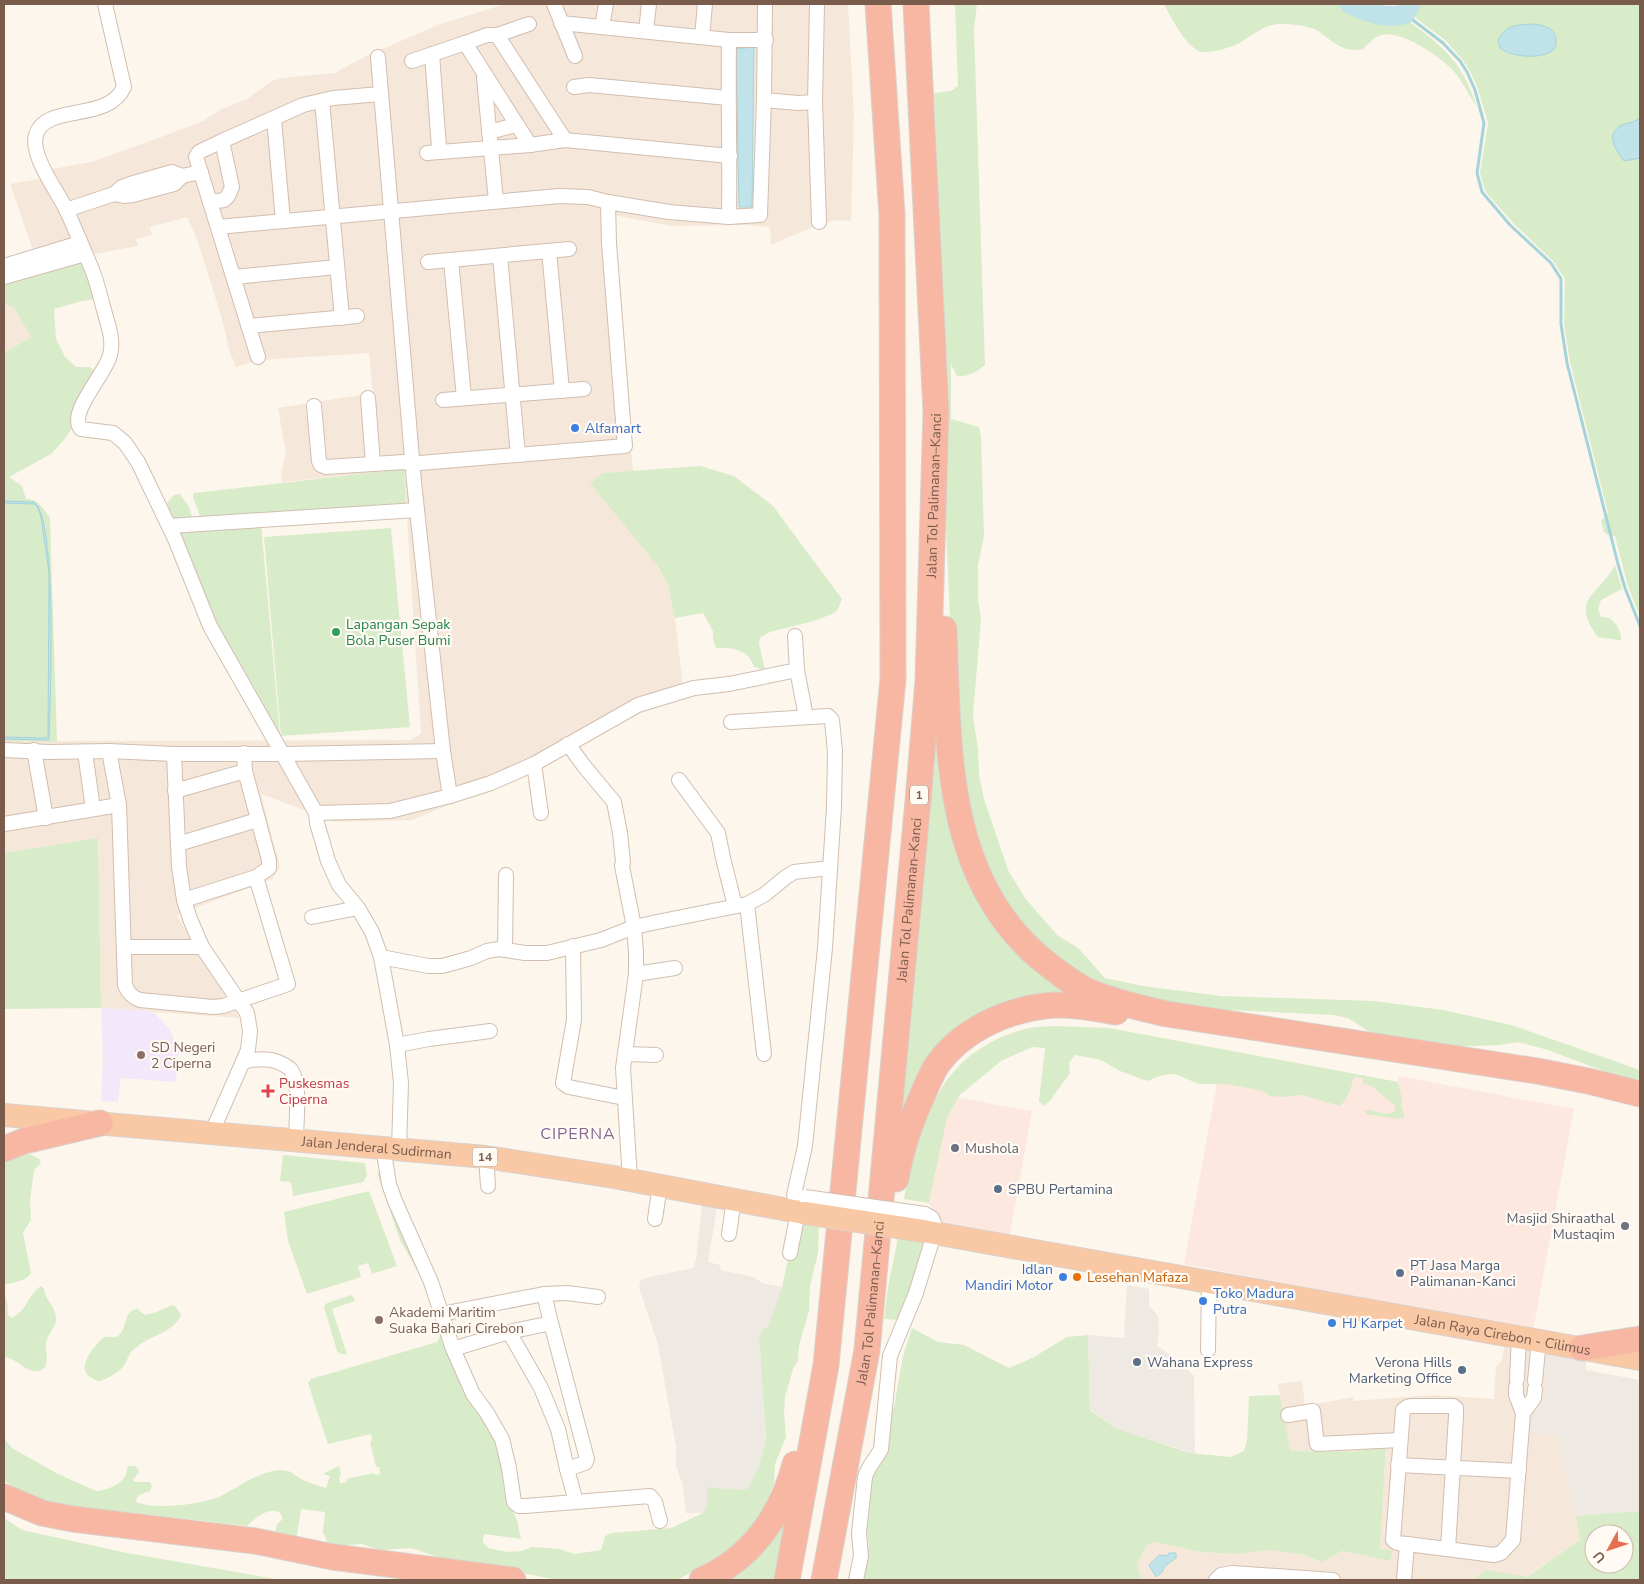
<svg xmlns="http://www.w3.org/2000/svg" width="1644" height="1584" viewBox="0 0 1644 1584" font-family="'Nunito Sans',sans-serif">
<rect width="100%" height="100%" fill="#fdf6ec"/>
<g fill="#f5e8da">
<polygon points="505,4 524,4 525,5 529,4 848,4 854,115 851,221 836,220 805,230 771,245 770,227 744,225 671,226 613,215 633,471 603,473 668,585 675,618 683,687 466,798 412,820 336,822 261,794 280,867 272,879 177,915 199,954 239,1018 101,1008 98,839 4,853 4,741 410,740 421,734 404,470 282,482 281,473 286,453 278,408 373,393 369,353 260,360 236,367 232,357 231,357 222,319 198,242 187,217 150,227 152,235 136,239 138,246 90,255 4,259 33,250 10,184 45,178 51,175 53,169 95,161 161,137 203,121 220,110 247,99 272,81 282,78 335,73 366,56 438,25"/>
<polygon points="4,303 14,308 31,337 4,353"/>
<polygon points="1504,1347 1545,1354 1547,1382 1543,1403 1533,1416 1558,1436 1574,1503 1580,1540 1526,1577 1486,1570 1473,1580 1142,1580 1137,1565 1146,1546 1154,1542 1201,1552 1234,1554 1269,1550 1301,1554 1322,1562 1342,1551 1390,1561 1380,1549 1386,1448 1351,1452 1289,1451 1278,1384 1302,1381 1305,1406 1353,1397 1353,1401 1433,1395 1494,1399 1496,1367 1502,1360"/>
</g>
<g fill="#fde8e0">
<polygon points="1223,1050 1398,1082 1399,1076 1574,1109 1533,1331 1184,1264"/>
<polygon points="959,1098 1032,1111 1009,1240 944,1228 929,1203 947,1118"/>
</g>
<g fill="#efe9e4">
<polygon points="702,1205 717,1209 708,1262 720,1265 721,1270 754,1277 762,1283 782,1287 768,1326 762,1330 759,1336 766,1437 758,1469 748,1488 742,1490 707,1487 707,1505 703,1513 686,1513 682,1482 679,1475 676,1465 676,1447 658,1344 639,1288 640,1283 641,1280 650,1277 693,1268 696,1260"/>
<polygon points="1127,1285 1149,1289 1149,1306 1158,1316 1159,1332 1157,1346 1171,1355 1194,1376 1195,1454 1115,1428 1090,1409 1088,1335 1124,1338"/>
<polygon points="1545,1354 1586,1360 1586,1370 1640,1380 1640,1511 1576,1516 1558,1436 1531,1432 1533,1416 1543,1403 1547,1382"/>
</g>
<polygon fill="#f3e8fa" points="101,1008 152,1011 169,1028 179,1051 176,1082 121,1078 118,1102 101,1101 103,1060"/>
<g fill="#d8ecc9" fill-rule="evenodd">
<path d="M955,4h22l-3,26 11,335c-9,7 -16,12 -28,11l-6,-12v55l28,8 2,10 3,99 -6,29v35l3,19 -8,96 5,34 1,26 5,24 24,71 17,28 32,37 21,13 27,30 38,8 78,10 153,5 69,9 68,15 129,45v15l-92,-35 -30,-8 -18,3 -51,2 -70,-9 -31,-20 -15,-3 -148,-7 -98,-27 -66,-50 -45,-80 -22,-149 -10,-216 -4,-142 -1,-138 -5,-113 17,-2 7,-5z"/>
<path d="M1164,4h177c19,11 41,21 64,14 39,30 56,41 72,89 -7,-10 -13,-22 -20,-32 -12,-16 -56,-46 -76,-40 -7,2 -13,9 -18,14 -19,5 -31,-8 -45,-18 -11,-6 -26,-7 -38,-7 -15,0 -27,11 -39,18 -10,6 -29,11 -41,10 -17,-10 -27,-31 -36,-48z"/>
<polygon points="1414,4 1640,4 1640,617 1628,586 1615,536 1608,535 1604,532 1601,521 1608,513 1570,362 1564,324 1565,279 1553,261 1513,223 1485,191 1480,173 1488,123 1478,89 1470,71 1462,59 1446,41 1412,15 1412,10"/>
<path d="M82,258l14,41 -14,2 -28,8 2,30 9,18 11,10h13l10,5c-11,14 -34,37 -27,56l-8,12 -13,14 -42,23 13,9 4,13c12,0 17,9 24,19l7,224 -53,-1v-388l27,-16 -17,-29 -10,-5v-20z"/>
<path d="M700,466l34,10 39,30 69,93 -5,12 -5,3 -18,7 -44,11 -10,6 -1,5 6,27 -11,-3c-6,-19 -22,-19 -38,-19l-3,-8v-9l-10,-18 -28,5 -7,-33 -11,-20 -67,-82 13,-10z"/>
<polygon points="404,469 406,505 201,519 193,497 194,493"/>
<polygon points="180,494 189,507 193,519 174,522 167,503 174,495"/>
<polygon points="261,524 280,735 222,638 177,529"/>
<polygon points="391,528 410,727 281,736 264,537"/>
<path d="M1615,565l7,24 -21,11 -3,9 3,8c3,0 6,0 8,1 7,4 13,15 12,22h-3l-20,-3c-29,-39 1,-41 17,-72z"/>
<polygon points="934,673 975,883 1106,1003 995,1012 907,1111 901,1110"/>
<polygon points="98,838 101,1008 4,1009 4,853"/>
<path d="M1055,1026l54,2 289,54 4,17 -1,7 4,9 -1,3 -5,1 -33,-5 -1,-3 3,-1 19,4 8,-3v-5l-23,-20 -9,-2v-6l-9,-1c-3,10 -5,21 -14,29l-39,-11 -20,2 -11,-1 -7,-5 -37,-7h-27l-24,-10 -12,1 -16,6 -27,-10 -19,-11 -26,-5 -6,8 1,10 -21,29 -6,4 -4,-5 6,-53 -13,-1 -31,14 -41,34 -13,23 -18,85 -25,-4c16,-79 36,-149 125,-171 8,-2 18,-1 26,-2z"/>
<path d="M30,1154l9,5 2,4 -7,7 -4,30 1,20 -8,12 8,41c-5,9 -18,9 -27,12v-122l17,-7z"/>
<polygon points="283,1155 365,1163 367,1176 363,1182 293,1196 291,1182 280,1181"/>
<path d="M377,1173h6l113,272 6,25 2,23 13,27 4,19 -37,-5 -1,8 5,6 20,4 14,-1 10,-4 27,2 16,5 26,-4 4,-14 7,-3 59,-5 32,-15 4,-8v-18l35,3 6,-2 10,-19 8,-32 -7,-101 3,-6 6,-4 14,-39 14,-64 23,3 -1,27 -8,33 -1,25 -10,35 -1,14 -5,9 -8,28 -1,15 2,25 -11,27 -1,20 -4,9 -3,15 -35,43 -55,29h-119l-92,-18h-13l-42,-14 -30,2 -20,-6 -23,2 -10,-2 -5,-12 2,-20 -24,-3 -4,26 -5,3 -17,-7 2,-7 6,-5c-5,-18 -28,-2 -36,7 -37,-4 -74,-9 -111,-13 -47,-5 -91,-6 -132,-32v-43l8,10 46,26 38,17c9,0 27,-7 30,-17 1,-3 1,-6 2,-8h7l3,3 1,3 -6,8 2,2h15l2,4 -2,5 -11,4 -4,6c15,10 70,3 86,-5 18,-9 45,-30 67,-25 4,1 9,6 13,8 8,4 17,6 25,9l4,-12 -7,-2 16,-8 2,10 -2,1 1,6 7,-1 -1,-3 28,-6v2l6,-1 -1,-7h-3l-6,-25 2,-1 -1,-7 -43,10 -20,-61 3,-4 126,-37 3,-5 -13,-45 -10,-22 -17,-30z"/>
<polygon points="369,1191 397,1266 372,1274 368,1263 358,1266 361,1277 307,1294 288,1241 284,1212"/>
<polygon points="898,1238 923,1242 911,1286 897,1320 884,1319 888,1287"/>
<path d="M41,1286l3,3c1,11 12,18 12,29 1,8 -9,17 -10,25 -1,8 3,16 -1,24 -2,3 -6,5 -10,4 -12,-1 -19,-13 -31,-14v-63l3,6 1,15 3,3c16,-6 16,-23 30,-32z"/>
<polygon points="351,1295 353,1297 355,1301 332,1309 347,1354 341,1354 337,1351 324,1307 325,1304"/>
<path d="M172,1305l4,2 5,8c-8,18 -28,19 -43,31 -8,5 -9,10 -13,18 -3,6 -16,14 -22,16 -4,2 -7,1 -11,-2 -18,-9 2,-32 12,-41 4,-1 8,1 12,0 12,-5 6,-26 21,-28l8,6 9,-2z"/>
<polygon points="912,1328 938,1342 964,1345 1009,1368 1034,1357 1067,1337 1088,1335 1090,1410 1115,1428 1190,1453 1231,1457 1244,1451 1247,1441 1249,1396 1280,1395 1290,1451 1351,1452 1386,1447 1380,1549 1393,1551 1390,1561 1342,1551 1322,1562 1301,1554 1269,1550 1234,1554 1201,1552 1154,1542 1146,1546 1137,1565 1142,1580 861,1580 869,1544 866,1527 870,1477 891,1411 894,1407 903,1356"/>
<polygon points="789,1504 775,1580 721,1580"/>
<path d="M1640,1511v69h-167l13,-10 41,7 53,-37 -4,-24zM1594,1534h30v30h-30z"/>
<polygon points="4,1518 22,1530 127,1553 281,1580 4,1580"/>
</g>
<g fill="#bfe3e8" stroke="#a5d3da">
<path d="M1532,24c12,1 25,4 24,19 -1,4 0,5 -3,7 -11,10 -43,7 -53,-2l-2,-8c8,-15 18,-15 34,-16z"/>
<polygon points="754,47 752,207 739,207 736,49"/>
<path d="M1640,117v41l-16,3c-8,-11 -20,-27 -2,-36 7,-3 13,-2 18,-8z"/>
<path d="M4,501l30,1c24,16 16,202 15,238l-45,-1v-2l44,1 1,-166 -8,-55 -3,-9 -4,-4 -30,-1z"/>
<polygon points="1169,1553 1176,1553 1176,1558 1165,1566 1162,1572 1156,1577 1149,1565 1159,1555 1167,1556"/>
</g>
<g fill="none" stroke-linecap="round" stroke-linejoin="round">
<polyline stroke="#a5d3da" stroke-width="3" points="1405,14 1443,43 1460,61 1467,72 1475,90 1484,123 1477,173 1482,192 1510,225 1551,263 1561,279 1561,324 1567,363 1618,564 1625,588 1640,626"/>
<path stroke="#bfe3e8" stroke-width="20" d="M1350,4c17,8 37,16 55,10l5,-10"/>
<g stroke="#d1beb0" stroke-width="16">
<g id="minor">
<path d="M105,4l19,83c-16,36 -79,16 -88,48 -6,21 22,57 31,76 8,18 16,37 24,56 6,14 9,29 13,43 4,15 10,30 6,45 -3,17 -43,58 -29,74l32,4 12,10 13,19 37,77 35,87 106,187 1,10 11,38 11,24 19,23 14,24 9,25 16,88 4,38 -2,65"/>
<polyline points="554,4 575,56"/>
<polyline points="561,23 729,40 766,40"/>
<polyline points="529,24 497,35 565,140"/>
<polyline points="602,27 606,4"/>
<polyline points="646,31 649,4"/>
<polyline points="702,37 705,4"/>
<polyline points="465,43 487,35 497,35"/>
<polyline points="432,54 439,148 441,152"/>
<polyline points="412,61 465,43 530,145"/>
<polyline points="484,78 496,201"/>
<polyline points="574,87 589,85 728,98"/>
<polyline points="764,100 765,4"/>
<polyline points="322,101 342,318"/>
<polyline points="815,102 819,222"/>
<polyline points="274,119 283,221"/>
<polyline points="489,132 516,125"/>
<polyline points="427,153 530,145 565,140 730,156"/>
<polyline points="114,194 124,196 133,195 174,184 182,176"/>
<polyline points="210,202 224,200 228,196 232,187 222,141"/>
<polyline points="66,210 114,194 122,187 130,184 172,172 182,176 201,172"/>
<path d="M729,217c1,-59 -1,-118 0,-177"/>
<polyline points="218,227 559,196 588,197 608,202"/>
<polyline points="549,251 562,391"/>
<polyline points="500,256 518,455"/>
<polyline points="451,260 464,398"/>
<polyline points="428,262 569,249"/>
<polyline points="4,266 80,243"/>
<polyline points="4,277 85,254"/>
<polyline points="234,277 337,267"/>
<polyline points="248,326 357,316"/>
<polyline points="258,357 196,157 199,152 222,141 303,105 333,98 381,94"/>
<polyline points="368,398 373,464"/>
<polyline points="443,400 584,389"/>
<polyline points="314,406 319,461 321,465 326,467 404,462 420,463 625,446 609,243 608,202 669,212 729,217 760,215 764,100 798,103 815,102 817,4"/>
<polyline points="169,526 417,510"/>
<polyline points="797,670 806,717"/>
<polyline points="731,722 828,716 832,720 835,752 834,807 825,948 805,1146 794,1195"/>
<polyline points="568,744 584,766 614,802 620,833 623,862 622,866 634,927 636,952 636,974 623,1068 630,1180"/>
<polyline points="4,750 49,752 109,751 174,754 284,754 443,751"/>
<polyline points="34,750 46,818"/>
<path d="M109,751l10,54 6,180c3,8 7,12 15,15l73,7 10,-1 65,-22 -32,-107"/>
<polyline points="85,752 93,809"/>
<polyline points="174,754 179,867 184,900 190,919 202,947 247,1013 250,1031 248,1050 212,1132"/>
<polyline points="534,764 541,813"/>
<polyline points="679,780 718,833 723,858 735,906"/>
<polyline points="175,791 245,771"/>
<polyline points="450,796 491,783 534,764 638,705 694,688 729,684 797,670 795,636"/>
<polyline points="316,813 390,811 450,796 443,751 414,482 378,57"/>
<polyline points="4,824 119,805"/>
<polyline points="178,844 254,821"/>
<polyline points="184,900 256,877 269,868 269,860 245,771 244,753"/>
<polyline points="747,904 764,1054"/>
<polyline points="312,917 358,908"/>
<polyline points="573,946 574,1020 563,1083 569,1087 624,1098"/>
<polyline points="125,947 202,947"/>
<polyline points="505,950 506,875"/>
<polyline points="381,957 428,966 442,966 457,962 471,958 487,951 499,949 525,953 547,953 601,940 634,927 657,922 747,904 764,895 786,877 794,872 830,868"/>
<polyline points="636,974 675,968"/>
<polyline points="397,1045 429,1039 490,1031"/>
<polyline points="626,1054 656,1055"/>
<path d="M243,1062c11,-3 24,-4 35,0 4,2 10,4 13,8 10,12 5,53 5,69"/>
<polyline points="383,1147 389,1184 395,1201 431,1282 453,1349 473,1394 487,1413 502,1439 509,1468 514,1502 519,1506 525,1506 576,1502 567,1469 558,1429 541,1388 509,1332 453,1349"/>
<polyline points="486,1157 488,1186"/>
<polyline points="655,1219 660,1185"/>
<polyline points="729,1234 734,1199"/>
<polyline points="790,1253 798,1212"/>
<polyline points="544,1294 551,1323"/>
<polyline points="441,1314 544,1294 567,1293 598,1297"/>
<polyline points="509,1332 551,1323 587,1459 585,1463 567,1469"/>
<polyline points="1208,1350 1209,1282"/>
<polyline points="1517,1379 1519,1336"/>
<polyline points="1535,1381 1539,1340"/>
<polyline points="1523,1413 1534,1398 1535,1389"/>
<polyline points="1288,1415 1313,1411 1317,1444 1400,1440"/>
<polyline points="1398,1465 1519,1471"/>
<polyline points="576,1502 650,1496 655,1502 660,1521"/>
<polyline points="1407,1544 1397,1543 1393,1540 1403,1410 1407,1407 1411,1406 1453,1406 1456,1408 1456,1416 1448,1549"/>
<path d="M856,1580l5,-24 -2,-23 6,-56c3,-11 11,-18 16,-28l9,-93 26,-63 15,-49 3,-21 -2,-5 -7,-4"/>
<polyline points="1216,1580 1221,1575 1232,1573 1333,1580"/>
<polyline points="1404,1580 1407,1544 1494,1555 1501,1553 1513,1540 1523,1413 1516,1395 1516,1387"/>
</g>
</g>
<g stroke="#dad1cd" stroke-width="24">
<g id="trunk">
<path id="s1" d="M4,1115l482,42 128,20 190,36"/>
<path id="s2" d="M923,1231l717,128"/>
</g>
</g>
<g stroke="#dad1cd" stroke-width="27">
<g id="motorway">
<path d="M944,629c5,116 -1,247 96,329 15,12 32,26 50,34 25,10 50,16 77,22l370,57 51,10 52,13"/>
<polyline points="4,1149 24,1141 100,1123"/>
<path d="M896,1179c4,-26 13,-52 23,-76 6,-13 11,-27 18,-38 24,-34 67,-54 107,-59 23,-3 50,2 72,6"/>
<polyline points="1582,1348 1640,1339"/>
<polyline points="4,1497 42,1513 73,1519 255,1541 333,1557 513,1580"/>
<path d="M702,1580c49,-21 80,-65 93,-116"/>
<polyline points="787,1580 826,1365 893,679 892,215 878,4"/>
<path id="s3" d="M824,1580l43,-230 51,-549 10,-120 8,-269 -20,-408"/>
</g>
</g>
<use href="#minor" stroke="#fff" stroke-width="14"/>
<use href="#trunk" stroke="#f9c8a4" stroke-width="22"/>
<use href="#motorway" stroke="#f7b7a3" stroke-width="25"/>
<g stroke="#d1beb0" stroke-width="16" stroke-linecap="butt">
<polyline id="minor-bridge" points="805,1197 925,1214"/>
</g>
<g stroke="#dad1cd" stroke-width="24" stroke-linecap="butt">
<polyline id="trunk-bridge" points="804,1213 923,1231"/>
</g>
<use href="#minor-bridge" stroke="#fff" stroke-width="14"/>
<use href="#trunk-bridge" stroke="#f9c8a4" stroke-width="22"/>
</g>
<g fill="#3f7fe0" stroke="#fffaf3" stroke-width="2">
<circle cx="575" cy="428" r="5"/>
<circle cx="1063" cy="1277" r="5"/>
<circle cx="1203" cy="1301" r="5"/>
<circle cx="1332" cy="1323" r="5"/>
</g>
<circle fill="#2e9e5b" stroke="#fffaf3" stroke-width="2" cx="336" cy="632" r="5"/>
<g fill="#8d6e63" stroke="#fffaf3" stroke-width="2">
<circle cx="141" cy="1055" r="5"/>
<circle cx="379" cy="1320" r="5"/>
</g>
<path fill="#e0444e" stroke="#fffaf3" stroke-width="2" d="M265.5 1083.5h5v5h5v5h-5v5h-5v-5h-5v-5h5z"/>
<g fill="#6b7280" stroke="#fffaf3" stroke-width="2">
<circle cx="955" cy="1148" r="5"/>
<circle cx="1625" cy="1226" r="5"/>
</g>
<g fill="#5c6f8a" stroke="#fffaf3" stroke-width="2">
<circle cx="998" cy="1189" r="5"/>
<circle cx="1400" cy="1273" r="5"/>
<circle cx="1137" cy="1362" r="5"/>
<circle cx="1462" cy="1370" r="5"/>
</g>
<circle fill="#e8710a" stroke="#fffaf3" stroke-width="2" cx="1077" cy="1277" r="5"/>
<g text-anchor="middle" stroke-width="4.5" stroke-linejoin="round" paint-order="stroke">
<g fill="#fffaf3" stroke="#a28b7f" stroke-width="1">
<rect x="910" y="785.5" width="18" height="19" rx="4"/>
<rect x="472.5" y="1147.5" width="25" height="19" rx="4"/>
</g>
<g font-size="12" font-weight="bold" fill="#7a5c4d">
<text x="919" y="799">1</text>
<text x="485" y="1161">14</text>
</g>
<g font-size="14" fill="#366cbe" stroke="#fffaf3" text-anchor="start">
<text x="585" y="433">Alfamart</text>
<text x="1053" y="1274" text-anchor="end">Idlan<tspan x="1053" dy="16">Mandiri Motor</tspan></text>
<text x="1213" y="1298">Toko Madura<tspan x="1213" dy="16">Putra</tspan></text>
<text x="1342" y="1328">HJ Karpet</text>
</g>
<g font-size="14" fill="#7a5c4d" stroke="#fffaf3">
<text dy="5" stroke="none"><textPath href="#s3" startOffset="1091">Jalan Tol Palimanan–Kanci</textPath></text>
<text dy="5" stroke="none"><textPath href="#s3" startOffset="686">Jalan Tol Palimanan–Kanci</textPath></text>
<text dy="5" stroke="none"><textPath href="#s1" startOffset="374">Jalan Jenderal Sudirman</textPath></text>
<text dy="5" stroke="none"><textPath href="#s3" startOffset="281">Jalan Tol Palimanan–Kanci</textPath></text>
<text dy="5" stroke="none"><textPath href="#s2" startOffset="589">Jalan Raya Cirebon - Cilimus</textPath></text>
</g>
<g font-size="14" fill="#27864d" stroke="#fffaf3" text-anchor="start">
<text x="346" y="629">Lapangan Sepak<tspan x="346" dy="16">Bola Puser Bumi</tspan></text>
</g>
<g font-size="14" fill="#785e54" stroke="#fffaf3" text-anchor="start">
<text x="151" y="1052">SD Negeri<tspan x="151" dy="16">2 Ciperna</tspan></text>
<text x="389" y="1317">Akademi Maritim<tspan x="389" dy="16">Suaka Bahari Cirebon</tspan></text>
</g>
<g font-size="14" fill="#be3a42" stroke="#fffaf3" text-anchor="start">
<text x="279" y="1088">Puskesmas<tspan x="279" dy="16">Ciperna</tspan></text>
</g>
<g font-size="14" fill="#5b616d" stroke="#fffaf3" text-anchor="start">
<text x="965" y="1153">Mushola</text>
<text x="1615" y="1223" text-anchor="end">Masjid Shiraathal<tspan x="1615" dy="16">Mustaqim</tspan></text>
</g>
<g font-size="14" fill="#4e5e75" stroke="#fffaf3" text-anchor="start">
<text x="1008" y="1194">SPBU Pertamina</text>
<text x="1410" y="1270">PT Jasa Marga<tspan x="1410" dy="16">Palimanan-Kanci</tspan></text>
<text x="1147" y="1367">Wahana Express</text>
<text x="1452" y="1367" text-anchor="end">Verona Hills<tspan x="1452" dy="16">Marketing Office</tspan></text>
</g>
<g font-size="14" fill="#c56008" stroke="#fffaf3" text-anchor="start">
<text x="1087" y="1282">Lesehan Mafaza</text>
</g>
<g font-size="16" letter-spacing="1" fill="#846695" stroke="#fffaf3">
<text x="578" y="1139">CIPERNA</text>
</g>
</g>
<rect width="1644" height="1584" fill="none" stroke="#7a5c4d" stroke-width="10"/>
<g transform="translate(1609 1549) rotate(230)"><circle r="24" fill="#fffaf3" stroke="#cabbb1"/>
<path d="M0-4L9 19L0 12L-9 19Z" fill="#e76f51"/>
<text y="-8" font-size="14" font-weight="bold" text-anchor="middle" fill="#7a5c4d">U</text>
</g>
</svg>
